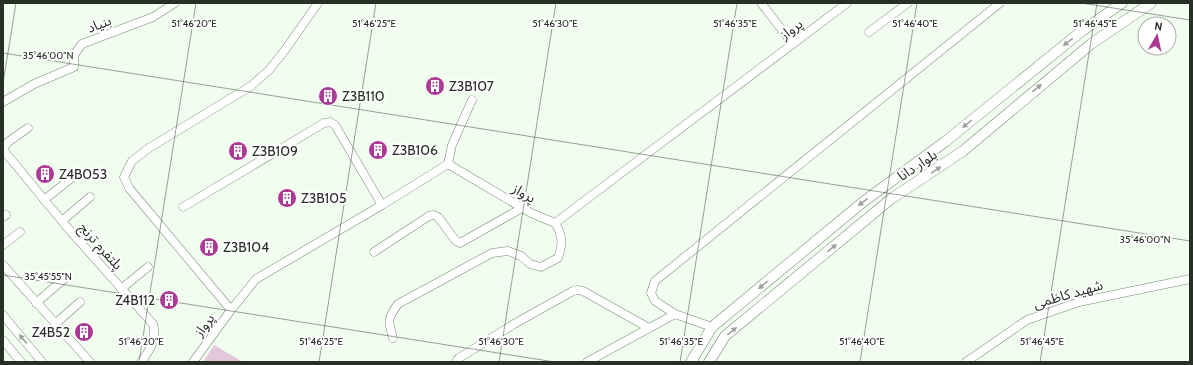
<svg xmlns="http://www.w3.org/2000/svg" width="1193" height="365" viewBox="0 0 1193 365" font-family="Cabin,'Noto Sans Arabic',sans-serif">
<rect width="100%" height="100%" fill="#f1feef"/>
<polygon fill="#e3c8db" points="214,345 243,362 203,362"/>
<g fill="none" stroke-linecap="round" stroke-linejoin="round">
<g stroke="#778775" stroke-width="9">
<g id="minor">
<polyline points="761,3 793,44"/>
<polyline points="869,32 908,3"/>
<polyline points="3,102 34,84 74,67 74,55 82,44 153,17 175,3"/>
<path d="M28,128l-20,14 -4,6 1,4 61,74 87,98c4,15 -3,26 -12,38"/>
<polyline points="448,164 452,145 472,100"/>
<polyline points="44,200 74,176"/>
<polyline points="183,207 324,123 330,122 335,125 382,205"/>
<polyline points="3,217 6,215"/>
<polyline points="62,221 90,197"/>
<polyline points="3,245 20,232"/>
<polyline points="374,252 429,216 434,215 438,217 456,241 460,243 522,208"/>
<polyline points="3,265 90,362"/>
<polyline points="121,289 148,267"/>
<polyline points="36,303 64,279"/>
<polyline points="231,310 129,188 124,177 132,161 149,148 251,86 269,70 285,50 318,3"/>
<polyline points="3,315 42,362"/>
<polyline points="55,324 80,302"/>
<polyline points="712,327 675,314 655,301 651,293 655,281 1000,3"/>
<path d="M393,338c-5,-17 -6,-19 5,-34l94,-51 16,-2 13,5 9,8 11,3 17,-9c5,-14 5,-22 -3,-35"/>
<polyline points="3,340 21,362"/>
<polyline points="193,362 231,310 256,279 382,205 448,164 531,213 555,223 847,3"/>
<polyline points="457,362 457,360 459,358 514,324 573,291 577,290 583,291 649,328"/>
<polyline points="587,362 675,314"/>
<polyline points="966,362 1027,320 1079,302 1190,279"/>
</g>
</g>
<g stroke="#778775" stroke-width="11">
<g id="tertiary">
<polyline points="691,362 712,327 863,202 946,141 1082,31 1122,3"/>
<polyline points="709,362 725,336 891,199 963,151 1091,44 1151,3"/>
</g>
</g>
<use href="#minor" stroke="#fff" stroke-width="8"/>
<use href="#tertiary" stroke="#fff" stroke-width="10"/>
</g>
<defs><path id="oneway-solid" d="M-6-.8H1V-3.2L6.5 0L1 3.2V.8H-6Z"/></defs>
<g fill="#9ea19e">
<use href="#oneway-solid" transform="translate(1068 42) rotate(142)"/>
<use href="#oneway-solid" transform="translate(1037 88) rotate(-40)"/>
<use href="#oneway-solid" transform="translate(967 124) rotate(141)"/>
<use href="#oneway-solid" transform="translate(936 170) rotate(-34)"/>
<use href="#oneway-solid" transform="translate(863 202) rotate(142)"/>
<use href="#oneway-solid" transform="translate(832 248) rotate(-39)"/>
<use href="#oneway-solid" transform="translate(763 285) rotate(140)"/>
<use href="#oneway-solid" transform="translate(732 331) rotate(-39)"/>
<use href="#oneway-solid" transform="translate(23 339) rotate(-130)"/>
</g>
<path fill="none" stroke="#282f27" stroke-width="1" stroke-opacity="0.45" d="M1081,3l109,17M3,53l1187,188M3,83l13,-80M3,275l552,87M139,362l57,-359M319,362l57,-359M499,362l57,-359M680,362l57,-359M860,362l57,-359M1040,362l57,-359"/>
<defs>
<g id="building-disc" transform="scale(1)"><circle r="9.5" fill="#ac3a94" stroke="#fff"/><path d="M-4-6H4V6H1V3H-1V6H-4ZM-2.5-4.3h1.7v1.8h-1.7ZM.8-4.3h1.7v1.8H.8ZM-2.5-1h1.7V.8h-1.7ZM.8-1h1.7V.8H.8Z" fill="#fff"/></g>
</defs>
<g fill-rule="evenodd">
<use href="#building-disc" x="435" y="86"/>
<use href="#building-disc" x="328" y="96"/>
<use href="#building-disc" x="378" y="150"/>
<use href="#building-disc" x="238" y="151"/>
<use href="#building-disc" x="45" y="174"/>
<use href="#building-disc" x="287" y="198"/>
<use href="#building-disc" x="209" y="247"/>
<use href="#building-disc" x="169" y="300"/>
<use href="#building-disc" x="84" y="332"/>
</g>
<g text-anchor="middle" stroke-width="4" stroke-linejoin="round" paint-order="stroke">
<g font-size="14" fill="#282f27" stroke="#fff">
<text transform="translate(99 24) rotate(-21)" y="5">بنیاد</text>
<text transform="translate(791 29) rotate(-37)" y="5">پرواز</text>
<text transform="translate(917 165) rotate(-34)" y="5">بلوار دانا</text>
<text transform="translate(524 193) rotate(30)" y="5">پرواز</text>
<text transform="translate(101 246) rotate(48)" y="5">پلتفرم ترنج</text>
<text transform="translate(1068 294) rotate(-16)" y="5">شهید کاظمی</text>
<text transform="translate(204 325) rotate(-54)" y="5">پرواز</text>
</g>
<g font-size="14" fill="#282f27" stroke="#fff" text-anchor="start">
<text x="449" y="91">Z3B107</text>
<text x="342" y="101">Z3B110</text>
<text x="392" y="155">Z3B106</text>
<text x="252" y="156">Z3B109</text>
<text x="59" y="179">Z4B053</text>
<text x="301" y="203">Z3B105</text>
<text x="223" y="252">Z3B104</text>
<text x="155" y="305" text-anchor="end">Z4B112</text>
<text x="70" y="337" text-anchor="end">Z4B52</text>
</g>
</g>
<g font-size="10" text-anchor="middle" fill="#282f27" stroke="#fff" stroke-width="4" stroke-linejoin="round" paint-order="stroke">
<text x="915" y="27">51°46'40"E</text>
<text x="194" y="27">51°46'20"E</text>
<text x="374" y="27">51°46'25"E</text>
<text x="555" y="27">51°46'30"E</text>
<text x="735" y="27">51°46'35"E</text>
<text x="1095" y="27">51°46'45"E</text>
<text x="48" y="59">35°46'00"N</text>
<text x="1145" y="243">35°46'00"N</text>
<text x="48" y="280">35°45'55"N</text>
<text x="141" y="345">51°46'20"E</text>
<text x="321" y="345">51°46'25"E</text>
<text x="501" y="345">51°46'30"E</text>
<text x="681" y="345">51°46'35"E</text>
<text x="862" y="345">51°46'40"E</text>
<text x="1042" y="345">51°46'45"E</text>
</g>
<rect width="1193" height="365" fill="none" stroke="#282f27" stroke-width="8"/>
<g transform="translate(1157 36) rotate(9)"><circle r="19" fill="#ffffff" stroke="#a9aca9"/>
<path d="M0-3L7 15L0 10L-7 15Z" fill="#ac3a94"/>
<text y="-6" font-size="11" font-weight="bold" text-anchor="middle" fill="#282f27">N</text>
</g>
</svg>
